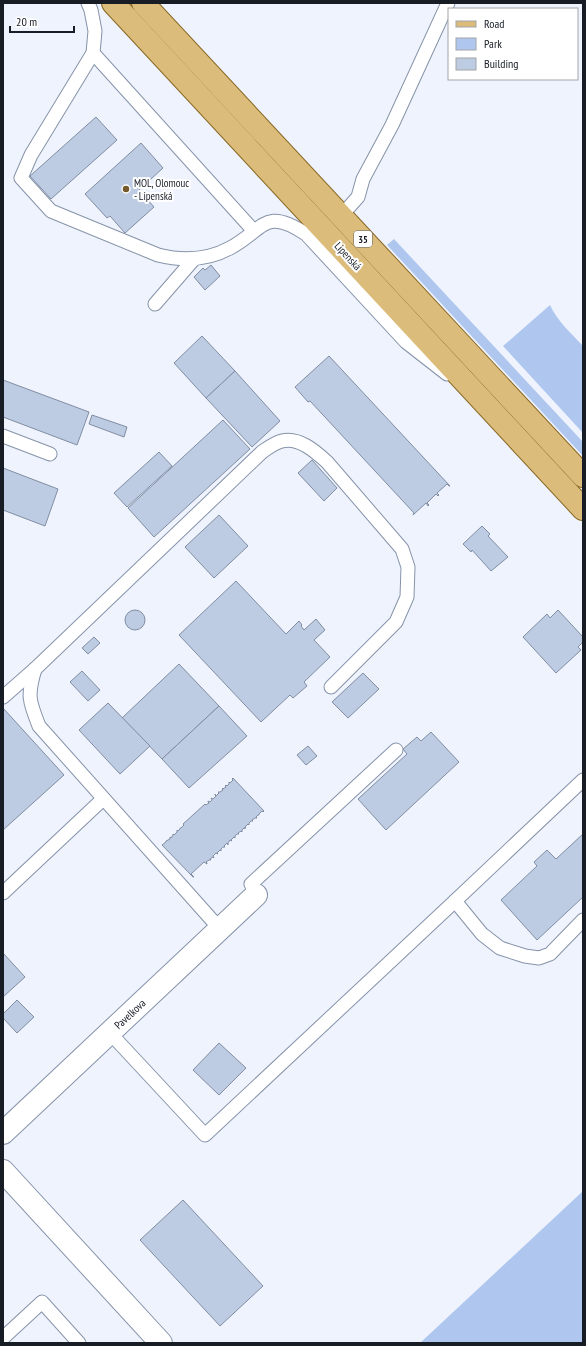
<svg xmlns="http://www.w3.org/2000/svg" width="586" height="1346" viewBox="0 0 586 1346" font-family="'PT Sans Narrow',sans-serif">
<rect width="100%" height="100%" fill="#eef3fd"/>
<g fill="#afc7ef">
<polygon points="394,239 583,442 583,456 387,245"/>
<path d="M550,305c7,16 21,28 33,41v87l-80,-87z"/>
<polygon points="583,1191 583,1343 420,1343"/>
</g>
<g fill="#becce3" stroke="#808da3">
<polygon points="96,117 117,140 51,199 30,176"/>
<polygon points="141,143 163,168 139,190 154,207 125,233 110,216 107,218 85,194"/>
<polygon points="211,265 220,276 205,290 194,277 203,268 205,270"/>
<polygon points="202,336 235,371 206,398 174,363"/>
<polygon points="329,356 450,486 449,486 447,484 437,493 439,495 438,496 436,494 427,503 429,505 428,506 426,503 413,515 414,513 310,401 308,402 295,387"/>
<polygon points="235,371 280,421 252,447 206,398"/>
<polygon points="3,380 89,412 77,445 3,417"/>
<polygon points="92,415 127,427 124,437 89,424"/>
<polygon points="223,420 250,449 154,537 128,508"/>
<polygon points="159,452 172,466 127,507 114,493"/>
<polygon points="312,460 337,488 324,501 298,473"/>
<polygon points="3,468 58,489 45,526 3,510"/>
<polygon points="219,515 248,546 214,578 185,547"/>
<polygon points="482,526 490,534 488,536 508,557 491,571 472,550 471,552 463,544"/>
<polygon points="236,581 286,634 299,621 302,625 301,626 304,630 316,619 325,630 314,640 330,657 304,682 307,686 293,698 290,695 261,722 179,635"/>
<circle cx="135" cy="620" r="10"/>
<polygon points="558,610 583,637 583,642 578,647 581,650 556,673 523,637 547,614 550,618"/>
<polygon points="94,637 100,643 88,654 82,648"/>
<polygon points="179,664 219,706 162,759 122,718"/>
<polygon points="82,671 100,690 88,701 70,682"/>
<polygon points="363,673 379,689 348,718 332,702"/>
<polygon points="108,703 150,746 120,774 79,730"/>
<polygon points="219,706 247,736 189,788 162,759"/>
<polygon points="3,708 64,775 3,830"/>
<polygon points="431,732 459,762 386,830 358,799 407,754 403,749 417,737 421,741"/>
<polygon points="308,746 317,756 306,765 297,755"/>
<polygon points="233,778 264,811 263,812 262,811 259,814 259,815 258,815 256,817 257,818 255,818 252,820 253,821 251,821 249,823 249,825 248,824 245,827 245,829 245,827 242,830 242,832 241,831 238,833 239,834 237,834 235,836 235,838 234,837 231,840 232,841 230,840 228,843 228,845 227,843 224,846 225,847 223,847 221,849 221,851 220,850 217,853 218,854 216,853 213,856 214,858 213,857 210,859 211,860 209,860 206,862 207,863 207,864 204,862 191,874 194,877 193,877 162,845 166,842 166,841 170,839 170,837 171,838 173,835 173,834 174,835 177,832 177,830 178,831 180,829 180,828 181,828 184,825 183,824 205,804 206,805 209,803 208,802 208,801 210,802 212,800 211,798 213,799 216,796 215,795 215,794 216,796 219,793 218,792 220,792 223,790 222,789 223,788 223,789 226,787 225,786 226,785 227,786 229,784 229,782 230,783 233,780 232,779"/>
<polygon points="583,834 583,897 537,940 501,900 537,866 534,862 547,850 556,859"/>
<polygon points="3,953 25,977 3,997"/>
<polygon points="17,1000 34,1017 17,1033 3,1018 3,1014"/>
<polygon points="219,1043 246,1068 219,1095 193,1070"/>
<polygon points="183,1200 263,1286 220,1326 140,1240"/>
</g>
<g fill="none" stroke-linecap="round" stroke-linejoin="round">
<g stroke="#8693a9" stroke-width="15">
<g id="service">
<path d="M88,3l3,7 4,21 -2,22 -62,102 -10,23 30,33 107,44c24,6 50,5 72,-7 34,-18 34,-42 76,-14l100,108 41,32"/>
<polyline points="93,53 253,230"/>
<polyline points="341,216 358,197 363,179 392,125 448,3"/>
<polyline points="155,304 194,259"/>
<polyline points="3,436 50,454"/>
<path d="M35,669c-8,26 -6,32 4,57l181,203"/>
<path d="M3,697l32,-28 227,-217c6,-4 12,-9 20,-11 17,-4 33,10 45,21l75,87 6,18 -1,30 -11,25 -65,65"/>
<polyline points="583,780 455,901 482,934 500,948 525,956 539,958 550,954 583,920"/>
<polyline points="3,893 103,799"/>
<polyline points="256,895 251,884 396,750"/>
<polyline points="110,1033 205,1135 455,901"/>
<polyline points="3,1338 42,1302 79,1343"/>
</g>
</g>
<g stroke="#8693a9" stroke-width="24">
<g id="minor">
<polyline points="3,1133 256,895"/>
<polyline points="3,1171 161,1343"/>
</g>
</g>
<g stroke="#886724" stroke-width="24">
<g id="primary">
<polyline points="113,3 583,509"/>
<polyline points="143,3 583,476"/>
</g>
</g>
<use href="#service" stroke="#fff" stroke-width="13"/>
<use href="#minor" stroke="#fff" stroke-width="22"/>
<use href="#primary" stroke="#dcbc7b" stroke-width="22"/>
</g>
<circle fill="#745a2c" stroke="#fff" stroke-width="1.5" cx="126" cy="189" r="4"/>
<g text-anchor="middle" stroke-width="4" stroke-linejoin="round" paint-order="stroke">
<rect fill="#fff" stroke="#5d6066" stroke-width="1" x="354" y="231" width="18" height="16" rx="3"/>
<g font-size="10" font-weight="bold" fill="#171c25">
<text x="363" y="243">35</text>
</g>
<g font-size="11" fill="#171c25" stroke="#fff" text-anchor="start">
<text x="134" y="187">MOL, Olomouc<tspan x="134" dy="13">- Lipenská</tspan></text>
</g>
<g font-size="11" fill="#171c25" stroke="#fff">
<text transform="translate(348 256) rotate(47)" y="4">Lipenská</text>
<text transform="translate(130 1014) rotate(-43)" y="4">Pavelkova</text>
</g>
</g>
<rect width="586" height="1346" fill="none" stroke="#171c25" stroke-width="8"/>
<rect x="448" y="8" width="130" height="72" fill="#ffffff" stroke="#a2a4a8"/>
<rect x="456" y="21" width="20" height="6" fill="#dcbc7b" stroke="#a2a4a8"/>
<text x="484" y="28" font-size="12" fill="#171c25">Road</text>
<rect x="456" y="38" width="20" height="12" fill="#afc7ef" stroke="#a2a4a8"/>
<text x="484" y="48" font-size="12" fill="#171c25">Park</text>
<rect x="456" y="58" width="20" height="12" fill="#becce3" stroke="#a2a4a8"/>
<text x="484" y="68" font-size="12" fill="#171c25">Building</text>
<path d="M10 26v6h64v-6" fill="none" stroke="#171c25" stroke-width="2"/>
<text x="16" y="26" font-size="12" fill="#171c25" stroke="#ffffff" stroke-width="3" paint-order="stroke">20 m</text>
</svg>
